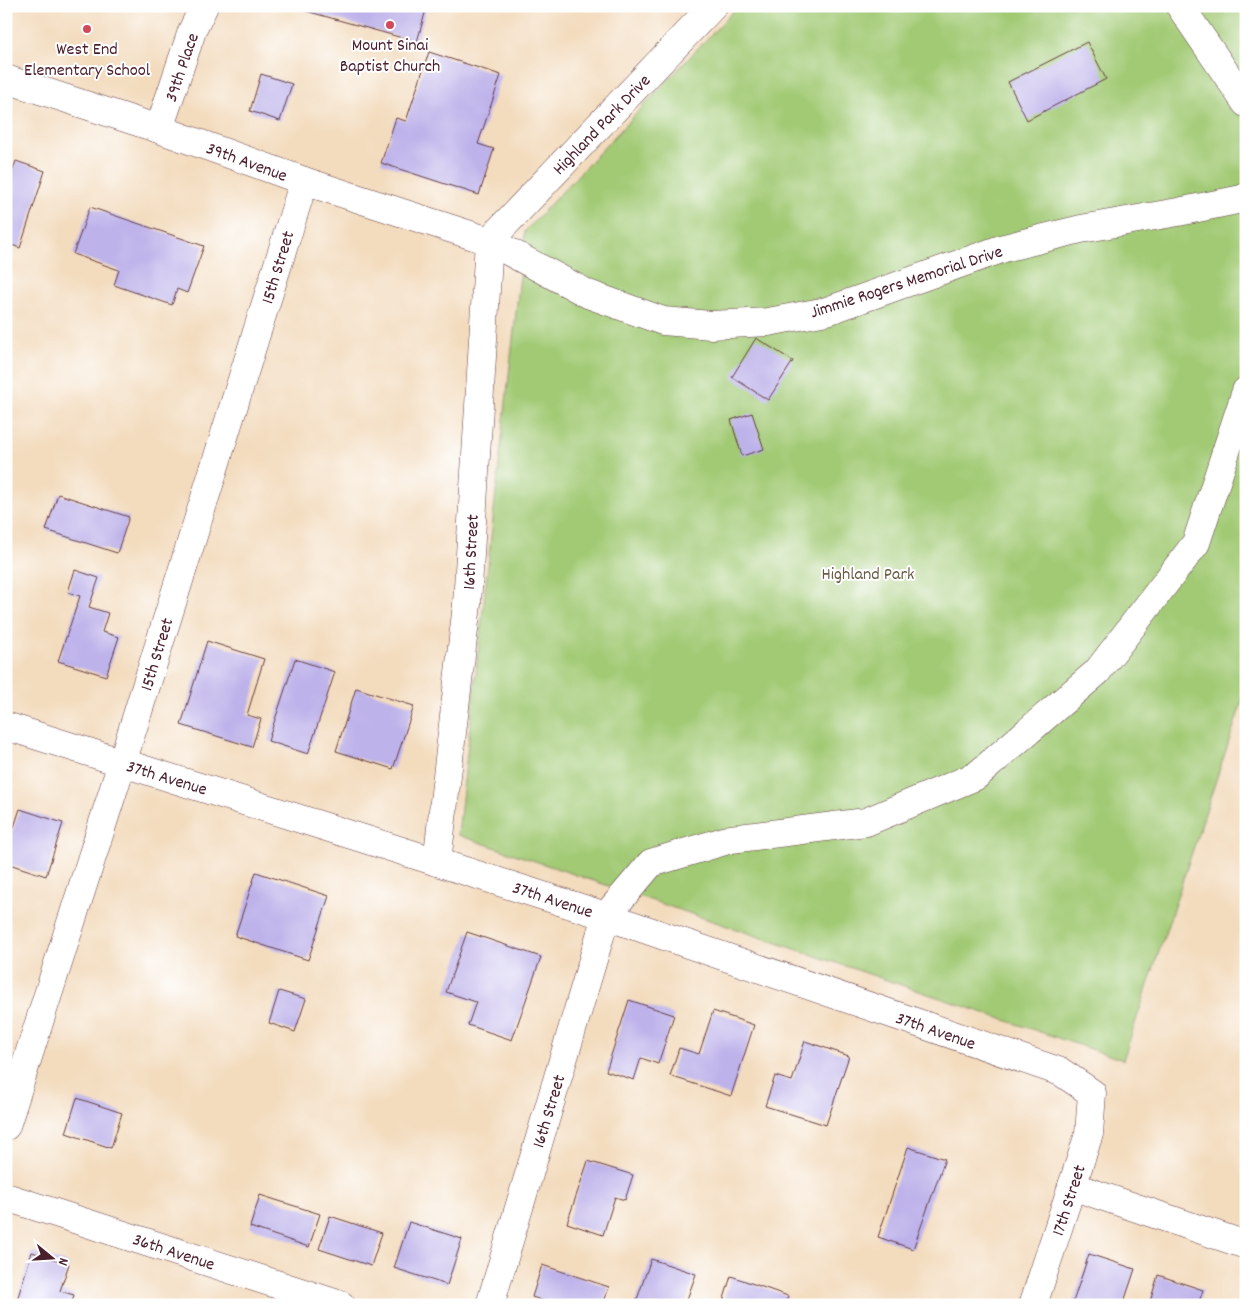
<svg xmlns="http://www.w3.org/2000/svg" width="1252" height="1311" viewBox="0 0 1252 1311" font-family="Dekko,sans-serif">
<rect width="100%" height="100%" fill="#fff"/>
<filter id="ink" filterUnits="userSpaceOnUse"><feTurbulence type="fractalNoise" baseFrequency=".02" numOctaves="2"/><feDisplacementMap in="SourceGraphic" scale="10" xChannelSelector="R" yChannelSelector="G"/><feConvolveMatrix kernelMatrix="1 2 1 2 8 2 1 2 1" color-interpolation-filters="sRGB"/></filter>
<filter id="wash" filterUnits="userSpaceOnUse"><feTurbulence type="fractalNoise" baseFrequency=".0096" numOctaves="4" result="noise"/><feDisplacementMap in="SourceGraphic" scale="20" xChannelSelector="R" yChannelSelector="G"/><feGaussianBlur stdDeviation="1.12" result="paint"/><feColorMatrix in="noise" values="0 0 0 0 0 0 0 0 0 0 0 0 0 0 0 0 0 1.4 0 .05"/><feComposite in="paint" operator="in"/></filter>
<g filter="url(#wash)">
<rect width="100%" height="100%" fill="#f3dbbd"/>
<polygon fill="#a2ca75" stroke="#767450" points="738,6 1246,6 1246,690 1123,1060 458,835 525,231"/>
<g id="blocks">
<g fill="#bdb2ea">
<polygon points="300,6 427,6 417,42 299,9"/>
<polygon points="1087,42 1106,79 1027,120 1008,82"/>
<polygon points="429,52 501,75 478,144 494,149 479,195 381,163 396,118 406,121"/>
<polygon points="261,74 292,84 280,121 250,111"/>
<polygon points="16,161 45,171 20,248 6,243 6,187 7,187"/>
<polygon points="90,207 204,246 187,293 177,289 172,305 114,285 119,270 73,254"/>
<polygon points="756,338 793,361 768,400 732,377"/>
<polygon points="752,413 764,449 742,456 731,420"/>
<polygon points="58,494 129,517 117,553 46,530"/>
<polygon points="75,570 99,578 89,607 108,613 102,632 119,637 106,676 58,661 80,596 68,592"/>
<polygon points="207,641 264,659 247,715 261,719 252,747 181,725"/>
<polygon points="295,659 335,672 308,754 268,741"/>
<polygon points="356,688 414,706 393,769 336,751"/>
<polygon points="20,809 63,823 46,876 6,863 6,851"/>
<polygon points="256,872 329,896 308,960 235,936"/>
<polygon points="467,932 541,957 512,1040 468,1025 476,1002 446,992"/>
<polygon points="279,991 306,999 295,1032 269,1023"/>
<polygon points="629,1000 674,1015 658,1064 641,1058 634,1080 606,1071"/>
<polygon points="713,1011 754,1025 731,1096 670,1076 679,1048 699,1054"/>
<polygon points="805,1041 849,1056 826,1125 765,1106 775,1076 792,1081"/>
<polygon points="77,1098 122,1113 111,1148 66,1133"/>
<polygon points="908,1147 945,1159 913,1249 878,1237"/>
<polygon points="588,1161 633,1175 625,1200 615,1197 603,1235 567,1223"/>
<polygon points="260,1195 320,1214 309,1247 250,1227"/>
<polygon points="330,1216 382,1233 371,1266 319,1249"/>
<polygon points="409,1222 462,1239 447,1285 394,1268"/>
<polygon points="32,1252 69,1264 60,1291 74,1295 71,1305 31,1305 17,1300"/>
<polygon points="1089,1254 1135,1269 1123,1305 1072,1305"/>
<polygon points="651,1259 696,1274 685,1305 635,1305"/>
<polygon points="542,1265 609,1287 603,1305 555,1305 532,1297"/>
<polygon points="1158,1275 1203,1290 1198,1305 1149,1305"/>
<polygon points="731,1276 788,1296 785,1305 722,1305"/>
</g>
</g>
</g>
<g filter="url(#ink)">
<use href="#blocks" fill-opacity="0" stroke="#633b41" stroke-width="1"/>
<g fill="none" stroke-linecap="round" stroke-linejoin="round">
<g stroke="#633b41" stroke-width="29">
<g id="minor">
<polyline points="1180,6 1246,103"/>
<polyline points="6,79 159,129 304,181 489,241 588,294 663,321 711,325 768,322 827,311 1004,248 1081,229 1178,212 1242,199 1246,197"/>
<polyline points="159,129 192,31 204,6"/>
<polyline points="489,241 713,6"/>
<polyline points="6,726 437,862 606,916 1061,1072 1092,1093 1089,1134 1033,1305"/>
<polyline points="437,862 467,604 489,241"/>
<polyline points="6,1126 122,763 304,181"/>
<polyline points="1072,1186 1246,1245"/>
<polyline points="6,1197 341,1305"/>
<polyline points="490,1305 606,916 651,863 731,839 866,822 976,776 1097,672 1196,543 1246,391"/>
</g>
</g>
<use href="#minor" stroke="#fff" stroke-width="28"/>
</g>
</g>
<g fill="#d1495b" stroke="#fff" stroke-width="2">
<circle cx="390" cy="25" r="5"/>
<circle cx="87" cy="29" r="5"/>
</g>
<g text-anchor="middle" stroke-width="4" stroke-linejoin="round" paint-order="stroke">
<g font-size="18" fill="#4a1f2b" stroke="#fff">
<text x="390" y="50">Mount Sinai<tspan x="390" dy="21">Baptist Church</tspan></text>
<text x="87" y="54">West End<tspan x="87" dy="21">Elementary School</tspan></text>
</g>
<g font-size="18" fill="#4a1f2b" stroke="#fff">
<text transform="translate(181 67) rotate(-71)" y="6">39th Place</text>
<text transform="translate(601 124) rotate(-46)" y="6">Highland Park Drive</text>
<text transform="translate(247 161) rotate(20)" y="6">39th Avenue</text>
<text transform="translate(277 267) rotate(-73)" y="6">15th Street</text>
<text transform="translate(906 281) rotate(-18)" y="6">Jimmie Rogers Memorial Drive</text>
<text transform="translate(470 552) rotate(-87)" y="6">16th Street</text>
<text transform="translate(156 654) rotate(-73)" y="6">15th Street</text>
<text transform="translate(167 777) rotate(17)" y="6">37th Avenue</text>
<text transform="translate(553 899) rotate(18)" y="6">37th Avenue</text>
<text transform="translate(936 1030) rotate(19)" y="6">37th Avenue</text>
<text transform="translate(548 1111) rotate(-73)" y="6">16th Street</text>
<text transform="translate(1068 1200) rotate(-72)" y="6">17th Street</text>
<text transform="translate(174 1251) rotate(18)" y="6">36th Avenue</text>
</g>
<g font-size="18" fill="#695b45" stroke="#fff">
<text x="868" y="579">Highland Park</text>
</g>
</g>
<rect width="1252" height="1311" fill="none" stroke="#fff" stroke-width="25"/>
<g transform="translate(52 1258) rotate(108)" stroke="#ffffff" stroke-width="4" paint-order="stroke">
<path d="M0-4L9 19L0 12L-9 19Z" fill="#4a1f2b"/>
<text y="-8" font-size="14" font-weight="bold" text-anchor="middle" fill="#4a1f2b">N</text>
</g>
</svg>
